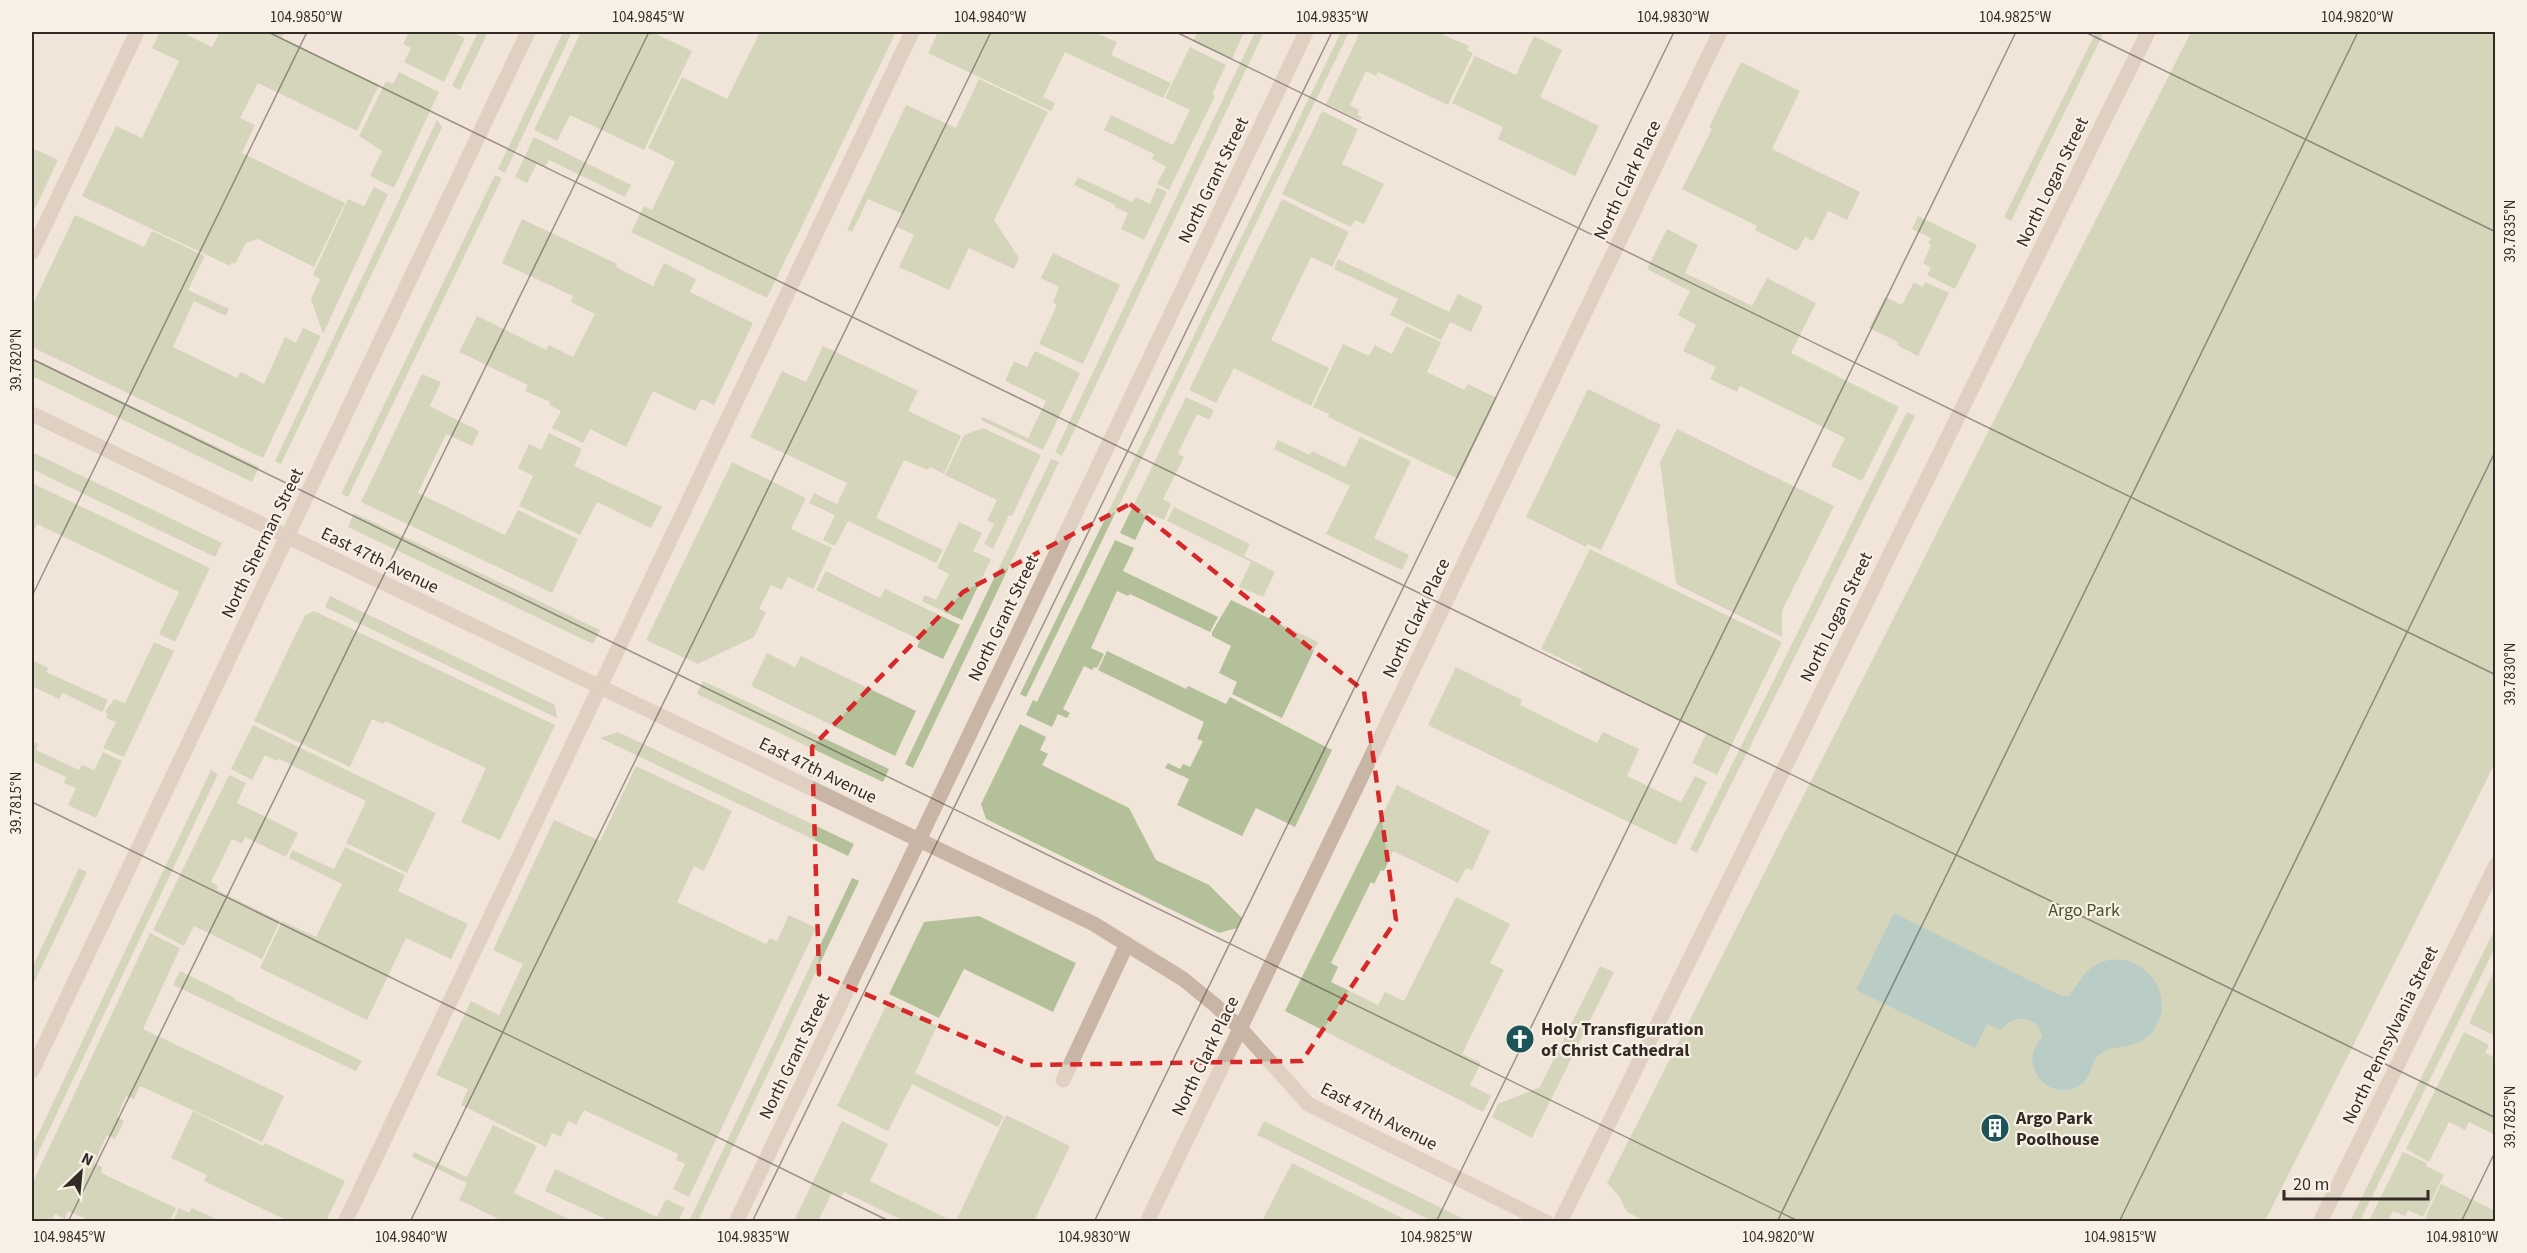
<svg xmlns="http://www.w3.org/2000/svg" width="2527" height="1253" viewBox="0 0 2527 1253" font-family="'Source Sans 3',sans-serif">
<rect width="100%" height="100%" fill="#f1e5d9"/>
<g fill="#b4c099">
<polygon points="160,32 181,32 212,47 220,32 284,32 282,38 379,85 357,131 258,83 240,118 255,125 242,153 345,203 314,267 258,239 246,243 235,264 232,262 230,266 82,196 116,126 142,138 179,61 152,48"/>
<polygon points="409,32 452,32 465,38 444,82 404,62 411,48 403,44"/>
<polygon points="478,32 488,32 460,90 452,86"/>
<polygon points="563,32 572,32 505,173 498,169"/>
<polygon points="581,32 660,32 658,35 692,51 644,150 570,115 557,141 534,130"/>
<polygon points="760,32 896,32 767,298 631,232 644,206 652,210 675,162 648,148 682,77 727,99"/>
<polygon points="938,32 1094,32 1117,42 1111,55 1171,83 1163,98 1065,52 1043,97 1055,103 1051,111 928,53"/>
<polygon points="1198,32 1244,32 1232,59 1193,41"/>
<polygon points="1255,32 1264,32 1062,456 1055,452"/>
<polygon points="1341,32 1349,32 1026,697 1020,694"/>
<polygon points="1360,32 1437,32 1469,46 1467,50 1473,53 1448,105 1378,72 1376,76 1366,71 1350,105 1359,110 1357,115 1362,117 1360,120 1326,104"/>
<polygon points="2096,32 2104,32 2011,221 2004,217"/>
<polygon points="2191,32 2495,32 2495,763 2265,1221 1645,1221 1627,1212 1619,1196 1607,1183"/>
<polygon points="1534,36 1562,50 1540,97 1599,126 1575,176 1498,139 1503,127 1452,103 1475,56 1516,75"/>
<polygon points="1190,47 1226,65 1212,94 1215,96 1169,190 1157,184 1166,167 1152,159 1154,154 1104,130 1111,115 1173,145 1190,110 1165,98"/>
<polygon points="1741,62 1800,91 1772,149 1860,192 1847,220 1828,211 1813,241 1805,237 1797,251 1755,230 1757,226 1682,189 1712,129 1709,127"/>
<polygon points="399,72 439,92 394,188 370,176 382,151 359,136 386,81 393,84"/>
<polygon points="979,79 1048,112 994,220 1019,258 1014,269 969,248 949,290 899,267 914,235 897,227 903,214 868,199 852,232 847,230 906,105 956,128"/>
<polygon points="1322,111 1358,129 1342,164 1384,184 1364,224 1355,220 1351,227 1282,194"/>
<polygon points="437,120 442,127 281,464 275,461"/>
<polygon points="534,137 631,185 625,197 549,160 545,167 537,163 527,183 515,177"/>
<polygon points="32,148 58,160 32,215"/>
<polygon points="495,175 502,178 348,497 341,494"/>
<polygon points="1078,177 1132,202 1136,197 1150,204 1157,187 1167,192 1144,240 1121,229 1128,213 1115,207 1115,205 1074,185"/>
<polygon points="374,187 388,194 323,334 311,299 320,279 313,275 348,199 364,206"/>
<polygon points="1282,199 1349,232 1332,267 1311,257 1271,340 1329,368 1311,406 1234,368 1216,403 1189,390"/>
<polygon points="75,215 144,247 152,231 205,256 188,290 229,309 226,316 194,301 173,347 237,378 241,372 264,384 285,337 296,343 303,328 321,336 263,458 32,347 32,306"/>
<polygon points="1918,216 1977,245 1955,289 1927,275 1931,268 1923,263 1931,245 1928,243 1931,238 1912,229"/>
<polygon points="522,219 617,264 616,267 653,286 664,263 696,279 690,292 753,323 714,405 701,399 695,411 653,391 626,447 590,429 583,443 552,428 561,411 549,405 550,402 525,391 528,385 459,352 477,316 546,350 549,345 573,357 595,314 571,302 573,296 502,263"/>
<polygon points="1667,229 1698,245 1685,273 1752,306 1767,278 1816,303 1791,353 1899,407 1862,481 1831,466 1845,438 1740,386 1737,392 1710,379 1716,367 1683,351 1696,325 1678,315 1690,291 1647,269"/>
<polygon points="1053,253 1120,285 1083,364 1039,344 1057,305 1053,302 1059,287 1041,278"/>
<polygon points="1338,259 1449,312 1458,294 1483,306 1471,332 1450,322 1441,340 1390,315 1398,299 1334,269"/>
<polygon points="1914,282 1923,287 1925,282 1949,293 1918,356 1897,345 1898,342 1869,328 1885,297 1902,305"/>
<polygon points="1406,326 1441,342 1427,372 1464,390 1468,384 1497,398 1458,479 1328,417 1329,414 1313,407 1343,344 1369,356 1375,345 1392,354"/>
<polygon points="823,346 918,391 908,411 961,436 944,474 930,467 928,470 904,460 876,518 943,550 936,563 848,521 835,546 823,540 835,515 809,503 814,493 837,504 847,483 750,437 782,371 806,382"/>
<polygon points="1035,351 1080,373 1043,450 981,420 983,417 1028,438 1046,401 1005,381 1014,361 1027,367"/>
<polygon points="32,358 259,467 252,482 32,376"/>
<polygon points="422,374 441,382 430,406 479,431 472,446 446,434 418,493 505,535 518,510 578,539 552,593 361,502"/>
<polygon points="1588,389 1661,425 1601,550 1587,544 1586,547 1526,517"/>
<polygon points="1186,397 1214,410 1209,420 1197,414 1178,453 1184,457 1163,499 1171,504 1164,520 1148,513 1135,540 1120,533"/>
<polygon points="1907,412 1915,416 1697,853 1690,849"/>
<polygon points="983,428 1041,455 1012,516 1009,515 993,549 984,544 994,524 987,520 997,500 945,475 964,435"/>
<polygon points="1677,429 1834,506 1782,611 1782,637 1676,584 1660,462"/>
<polygon points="549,433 582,449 574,466 662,507 651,528 597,502 580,535 519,506 533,476 518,468 529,444 541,450"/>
<polygon points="1360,437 1411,461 1374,538 1409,555 1402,570 1326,534 1350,486 1274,449 1278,440 1310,455 1312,451 1345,467"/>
<polygon points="32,452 222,543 215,557 32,469"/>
<polygon points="1051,459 1059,462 913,768 905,764"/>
<polygon points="732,462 806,498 791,529 832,548 813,589 788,577 782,590 771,585 759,609 766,612 754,637 698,664 646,640"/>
<polygon points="32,483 210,568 175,642 159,634 179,592 37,524 32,535"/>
<polygon points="1174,507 1250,544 1244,556 1275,572 1263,597 1239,587 1251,562 1167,521"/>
<polygon points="354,513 600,630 593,644 348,527"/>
<polygon points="959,522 982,533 973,551 991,559 962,620 922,601 925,595 936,600 949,574 937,568"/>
<polygon points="1115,540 1134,548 1123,571 1218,617 1210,632 1130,594 1128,596 1117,591 1091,648 1104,654 1097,668 1094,667 1092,670 1084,666 1063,709 1070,713 1067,718 1058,714 1052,727 1026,715 1033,700 1037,702"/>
<polygon points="1590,549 1782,642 1717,775 1692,763 1706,734 1580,673 1582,669 1541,649"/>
<polygon points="826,571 880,598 885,589 960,625 943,659 917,647 920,640 816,590"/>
<polygon points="330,596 555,705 557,718 325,607"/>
<polygon points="1231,600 1318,642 1282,718 1232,694 1237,682 1219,673 1231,646 1212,636 1212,632"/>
<polygon points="314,611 555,725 500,840 461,822 486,768 385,721 384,724 372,719 350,767 254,721 305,615"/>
<polygon points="154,642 174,651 124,757 103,748 116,722 106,718 108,714 105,712 114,699 125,703"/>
<polygon points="1107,651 1186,689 1188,686 1226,704 1230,697 1332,750 1295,827 1256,808 1242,836 1177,805 1189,779 1165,768 1168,763 1180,769 1183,764 1190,767 1203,741 1197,739 1204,722 1098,670"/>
<polygon points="767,653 795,667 801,656 916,711 895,756 751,686"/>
<polygon points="32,660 48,668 46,672 108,700 102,712 63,693 59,699 32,686"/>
<polygon points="1456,667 1522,700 1520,705 1597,743 1603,732 1639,749 1627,776 1681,802 1695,776 1707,782 1676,845 1428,725"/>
<polygon points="703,681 889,769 883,782 697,694"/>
<polygon points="1020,724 1046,737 1040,750 1048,754 1042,765 1129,808 1156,860 1209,885 1242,918 1237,928 1219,933 986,819 981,804"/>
<polygon points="253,725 436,813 407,873 346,843 366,801 279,759 277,761 265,755 252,780 231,769"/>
<polygon points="618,732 854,844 848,856 600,738"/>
<polygon points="32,741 38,744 36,750 79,770 82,765 94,770 103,752 122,761 96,818 68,805 76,788 64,783 66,777 32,761"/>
<polygon points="636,766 732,811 704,871 694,866 677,902 766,944 770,938 777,941 789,915 816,928 689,1197 673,1189 685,1164 676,1160 678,1154 584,1110 576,1125 568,1121 561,1137 552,1133 546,1147 461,1105 468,1089 436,1075 471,1001 499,1015 523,964 493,950 554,820 600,841"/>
<polygon points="211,770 218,774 32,1166 32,1147"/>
<polygon points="229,775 246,783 237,803 298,833 286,857 245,837 242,844 232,839 211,882 218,886 217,890 280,921 262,959 194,926 184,946 153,930"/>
<polygon points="1397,785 1490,831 1472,870 1466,868 1458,883 1393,851 1384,871 1381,870 1374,884 1371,882 1331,963 1338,967 1331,982 1378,1005 1385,992 1404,1001 1456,897 1510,924 1490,963 1504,970 1462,1054 1481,1063 1470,1085 1491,1096 1483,1112 1285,1011"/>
<polygon points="345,847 405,875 398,891 468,924 451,959 406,938 367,1020 260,968 282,921 316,937 342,884 289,858 292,850 334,869"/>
<polygon points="79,868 87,872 32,987 32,968"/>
<polygon points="852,878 859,881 698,1221 689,1221"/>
<polygon points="979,916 1076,963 1053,1012 964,969 939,1018 889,994 924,922"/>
<polygon points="2495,929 2495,948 2360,1221 2350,1221"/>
<polygon points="150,933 180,948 143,1029 284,1096 262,1142 140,1086 134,1099 126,1096 117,1117 124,1121 115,1139 107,1135 94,1163 102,1167 101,1173 176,1208 170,1221 91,1221 68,1211 65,1219 55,1214 51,1221 32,1221 32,1184"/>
<polygon points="1600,966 1614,972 1532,1138 1492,1117 1498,1104 1540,1087"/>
<polygon points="2495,969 2496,1036 2495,1036 2469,1023"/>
<polygon points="180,971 235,998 235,1000 362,1061 356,1071 173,985"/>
<polygon points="888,1002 937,1026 915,1073 1004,1116 998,1127 912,1084 888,1131 837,1106"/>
<polygon points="2464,1032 2489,1045 2485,1053 2495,1058 2495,1135 2469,1122 2465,1130 2449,1122 2429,1162 2406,1149"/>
<polygon points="193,1111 263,1146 265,1143 345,1181 326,1221 288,1221 204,1181 207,1175 171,1158"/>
<polygon points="1006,1115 1070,1146 1034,1221 947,1221 948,1218 956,1221"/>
<polygon points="842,1121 888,1144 870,1181 946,1218 944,1221 904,1221 844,1192 841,1197 832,1193 818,1221 794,1221"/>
<polygon points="1264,1121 1468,1221 1432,1221 1257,1135"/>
<polygon points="493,1125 537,1146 514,1193 573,1221 503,1221 459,1200 467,1183 412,1157 414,1152 467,1177"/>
<polygon points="2403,1152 2427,1163 2426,1166 2444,1175 2423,1217 2408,1210 2405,1216 2393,1211 2388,1221 2369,1221"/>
<polygon points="1292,1163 1408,1221 1262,1221"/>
<polygon points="555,1169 657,1217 666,1199 685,1208 678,1221 610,1221 545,1191"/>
<polygon points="2441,1184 2495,1211 2495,1221 2432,1221 2425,1218"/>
<polygon points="179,1208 189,1213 192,1208 220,1221 173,1221"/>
</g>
<path fill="#78aeaf" d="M1894,913l167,83h8c8,-10 14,-24 26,-31 42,-22 86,27 58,66 -15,20 -39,12 -53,23 -8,6 -8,17 -13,24 -15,20 -43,14 -52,-7 -6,-13 -1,-24 7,-34 -3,-22 -30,-24 -41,-7l-14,-6 -12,24 -119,-58z"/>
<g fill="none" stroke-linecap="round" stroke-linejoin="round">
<g stroke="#c9b5a5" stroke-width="15">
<polyline points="32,252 137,32"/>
<polyline points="1063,1080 1127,944"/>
<polyline points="345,1222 912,32"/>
</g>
<g stroke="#c9b5a5" stroke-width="15">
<polyline points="32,1071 528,32"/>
<polyline points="736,1222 1306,32"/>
<polyline points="1147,1222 1720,32"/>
<polyline points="1560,1222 2148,32"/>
<polyline points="2320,1222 2496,865"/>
</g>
<polyline stroke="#c9b5a5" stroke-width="15" points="32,414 1094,924 1183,979 1215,1005 1240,1028 1308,1104 1546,1222"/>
</g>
<path d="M0 0H2527V1253H0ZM1130,504l234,187 32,229 -94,141 -272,4 -211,-91 -7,-227 151,-155z" fill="#f1e5d9" fill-opacity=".55" fill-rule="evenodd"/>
<path fill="none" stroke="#d62828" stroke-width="4.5" stroke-dasharray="12 8" stroke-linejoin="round" d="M1130,504l234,187 32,229 -94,141 -272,4 -211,-91 -7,-227 151,-155z"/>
<path fill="none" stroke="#352b26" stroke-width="1.5" stroke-opacity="0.45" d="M268,32l2228,1086M1176,32l1320,643M2085,32l411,200M32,359l1768,863M32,596l275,-564M32,802l859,420M68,1222l581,-1190M410,1222l581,-1190M752,1222l580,-1190M1094,1222l580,-1190M1436,1222l580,-1190M1777,1222l581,-1190M2119,1222l377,-772M2461,1222l35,-72"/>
<defs>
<g id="church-disc" transform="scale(1.5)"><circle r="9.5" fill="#1c5457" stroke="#f9f0e5"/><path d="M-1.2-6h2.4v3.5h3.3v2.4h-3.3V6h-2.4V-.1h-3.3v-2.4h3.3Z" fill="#fff"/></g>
<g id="building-disc" transform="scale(1.5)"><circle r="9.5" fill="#1c5457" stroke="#f9f0e5"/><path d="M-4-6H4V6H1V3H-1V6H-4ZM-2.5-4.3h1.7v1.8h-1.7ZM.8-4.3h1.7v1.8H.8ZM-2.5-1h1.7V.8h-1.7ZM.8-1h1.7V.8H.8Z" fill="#fff"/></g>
</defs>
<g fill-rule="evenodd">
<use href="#church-disc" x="1520" y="1039"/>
<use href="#building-disc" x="1995" y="1128"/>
</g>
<g text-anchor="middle" stroke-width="4.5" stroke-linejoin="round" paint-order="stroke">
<g font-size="18" fill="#352b26" stroke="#f9f0e5">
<text transform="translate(1213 180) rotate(-64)" y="6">North Grant Street</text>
<text transform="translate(1627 180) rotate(-64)" y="6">North Clark Place</text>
<text transform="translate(2052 182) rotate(-64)" y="6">North Logan Street</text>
<text transform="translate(262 543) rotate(-64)" y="6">North Sherman Street</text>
<text transform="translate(380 560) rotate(26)" y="6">East 47th Avenue</text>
<text transform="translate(1836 617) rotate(-64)" y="6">North Logan Street</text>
<text transform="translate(1003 618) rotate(-64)" y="6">North Grant Street</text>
<text transform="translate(1416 618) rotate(-64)" y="6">North Clark Place</text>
<text transform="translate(818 770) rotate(26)" y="6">East 47th Avenue</text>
<text transform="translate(2390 1035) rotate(-64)" y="6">North Pennsylvania Street</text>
<text transform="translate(794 1056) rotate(-64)" y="6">North Grant Street</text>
<text transform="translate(1205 1056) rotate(-64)" y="6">North Clark Place</text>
<text transform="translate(1379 1116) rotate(27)" y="6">East 47th Avenue</text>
</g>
<g font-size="18" fill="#45542a" stroke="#f9f0e5">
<text x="2084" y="916">Argo Park</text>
</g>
<g font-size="18" font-weight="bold" fill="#352b26" stroke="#f9f0e5" text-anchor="start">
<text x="1541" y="1035">Holy Transfiguration<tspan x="1541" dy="21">of Christ Cathedral</tspan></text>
<text x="2016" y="1124">Argo Park<tspan x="2016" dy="21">Poolhouse</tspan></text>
</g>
</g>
<rect width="2527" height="1253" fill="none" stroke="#f9f0e5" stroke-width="66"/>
<g transform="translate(81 1172) rotate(26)" stroke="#f9f0e5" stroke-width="4.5" paint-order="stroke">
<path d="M0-4.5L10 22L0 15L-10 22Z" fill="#352b26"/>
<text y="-9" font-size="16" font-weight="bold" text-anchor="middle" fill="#352b26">N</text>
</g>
<path d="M2284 1190v9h144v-9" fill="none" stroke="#352b26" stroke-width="3"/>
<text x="2293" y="1190" font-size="18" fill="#352b26" stroke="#f9f0e5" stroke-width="4.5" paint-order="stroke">20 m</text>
<rect x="33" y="33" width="2461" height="1187" fill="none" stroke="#352b26" stroke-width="2"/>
<g font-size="15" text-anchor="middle" fill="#352b26">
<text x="306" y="22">104.9850°W</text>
<text x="648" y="22">104.9845°W</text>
<text x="990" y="22">104.9840°W</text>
<text x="1332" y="22">104.9835°W</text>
<text x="1673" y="22">104.9830°W</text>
<text x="2015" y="22">104.9825°W</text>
<text x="2357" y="22">104.9820°W</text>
<text transform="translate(2510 231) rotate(-90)" y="5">39.7835°N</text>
<text transform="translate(16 360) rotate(-90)" y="5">39.7820°N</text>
<text transform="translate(2510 674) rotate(-90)" y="5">39.7830°N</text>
<text transform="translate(16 803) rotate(-90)" y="5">39.7815°N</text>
<text transform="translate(2510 1117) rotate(-90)" y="5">39.7825°N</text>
<text x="69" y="1242">104.9845°W</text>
<text x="411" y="1242">104.9840°W</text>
<text x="753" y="1242">104.9835°W</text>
<text x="1094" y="1242">104.9830°W</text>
<text x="1436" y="1242">104.9825°W</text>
<text x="1778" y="1242">104.9820°W</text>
<text x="2120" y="1242">104.9815°W</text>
<text x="2462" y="1242">104.9810°W</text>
</g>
</svg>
